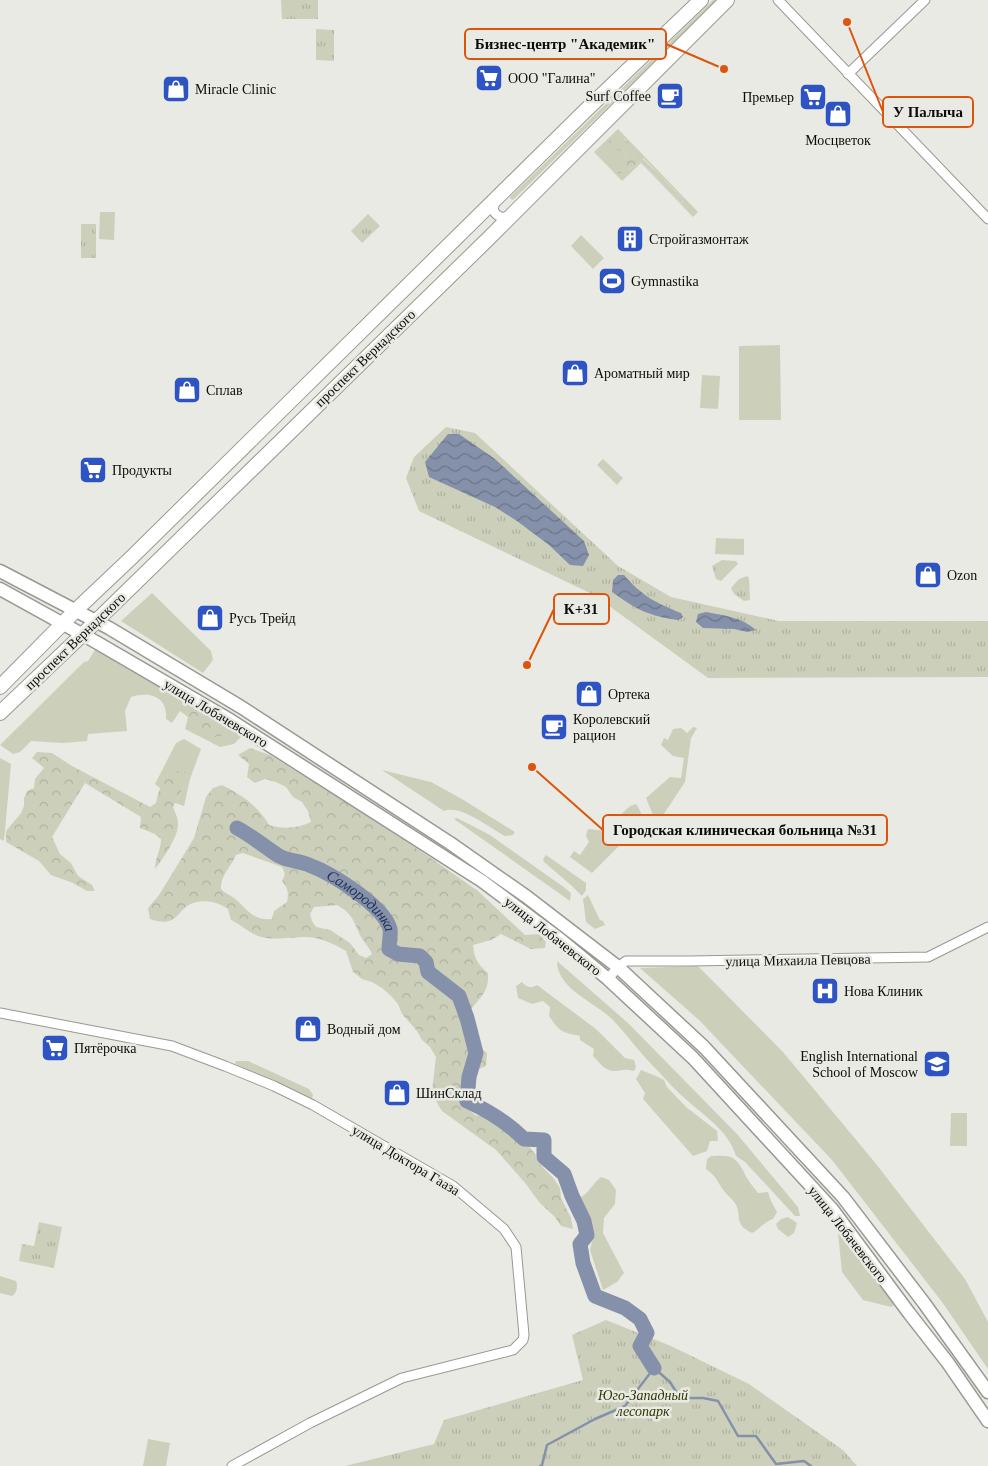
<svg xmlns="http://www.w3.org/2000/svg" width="988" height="1466" viewBox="0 0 988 1466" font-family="'Times New Roman',serif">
<defs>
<pattern id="forest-crowns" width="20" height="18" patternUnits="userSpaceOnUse" patternTransform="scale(1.25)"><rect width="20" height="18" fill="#ccd0bb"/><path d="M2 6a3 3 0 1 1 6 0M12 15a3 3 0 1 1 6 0" fill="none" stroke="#aeb19f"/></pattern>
<pattern id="park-tufts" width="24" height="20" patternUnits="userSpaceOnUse" patternTransform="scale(1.25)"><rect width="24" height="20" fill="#ccd0bb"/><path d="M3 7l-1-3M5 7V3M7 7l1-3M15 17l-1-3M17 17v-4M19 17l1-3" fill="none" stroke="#aeb19f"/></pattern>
<pattern id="water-waves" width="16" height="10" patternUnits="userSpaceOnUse" patternTransform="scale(1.25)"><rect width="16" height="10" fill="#8591aa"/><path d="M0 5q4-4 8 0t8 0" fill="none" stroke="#6b7589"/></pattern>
</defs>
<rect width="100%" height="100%" fill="#e9eae3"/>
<g fill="#ccd0bb" fill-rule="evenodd">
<polygon points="713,0 717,0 513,200 511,199 510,197"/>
<path d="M618,129l80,83 -5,5 -52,-54 -19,18 -28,-29zM624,138l59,61 -1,5 -36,-37 -1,-4 -5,-1 -13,9v-12l-3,-8 -8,-2 -5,1z"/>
<polygon points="100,212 115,212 114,240 99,239"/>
<polygon points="581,235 604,258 593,269 571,246"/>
<polygon points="780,345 781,420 739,420 739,346"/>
<polygon points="702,375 720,376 718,409 700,408"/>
<polygon points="716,538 744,539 744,555 715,554"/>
<polygon points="152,593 211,651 213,660 203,673 121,621"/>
<path d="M95,650l145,80 2,6 -8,8 -14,3 -35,-18 3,-12 -8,-6 -8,12 -6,-4c2,-23 -17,-28 -35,-22l-6,14 2,20 -39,3 -1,7 -25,2 -31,-2 -11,11 -7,2 -13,-9 84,-83 4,-1z"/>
<polygon points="693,727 697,728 691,738 685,782 650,835 653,815 646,798 670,777 681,778 684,758 673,756 661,745 664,738 668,740 673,729 681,728 687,733"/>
<polygon points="184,739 201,749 190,779 184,806 175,803 184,787 168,775 161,789 155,784 176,743"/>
<polygon points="0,758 11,764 4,841 0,839"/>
<path d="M382,770l49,12 31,17 53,33 -2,3 -8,1c-15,-8 -45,-32 -61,-25z"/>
<path d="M636,804c5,7 7,12 5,20l-49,49 -22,-16 4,-6 6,4 9,-13 -3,-6 2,-7 20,2 7,-6 -1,-4 16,-15z"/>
<polygon points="457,818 490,835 565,888 571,893 570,901 454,819"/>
<polygon points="546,855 586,883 586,890 582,896 571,885 544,862 543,859"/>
<polygon points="588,895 600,920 603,921 605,925 595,929 586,922 583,899"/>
<path d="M557,961l71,62 109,111 61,73 2,9h-5l-50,-54 -9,-6c-7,-24 -29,-38 -47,-54 -11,-9 -21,-20 -30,-30 -17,-16 -30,-35 -46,-52 -18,-18 -56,-31 -56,-59z"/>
<polygon points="698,966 783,1052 877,1165 965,1279 988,1322 988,1369 942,1302 832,1160 700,1021 640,968"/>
<path d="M522,982c4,5 9,7 15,3l59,44 29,29 9,2 2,7 -2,4c-10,-3 -13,0 -21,0 -9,-1 -14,-9 -20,-15l1,-7 -14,-9v-4c-19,-4 -20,-4 -31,-20l1,-9 -7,-6 -11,3 -14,-6 -2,-12z"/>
<polygon points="236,1061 248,1061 309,1089 313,1095 312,1099 235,1064"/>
<polygon points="641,1070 656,1076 664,1080 667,1087 686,1107 717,1131 718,1141 710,1141 707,1151 693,1156 643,1099 645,1093 636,1079"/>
<polygon points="951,1113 967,1113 967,1146 950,1146"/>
<path d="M711,1156c19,-1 24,-1 33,16 3,8 9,14 14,21l10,-1 3,9 6,11 -4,7c-9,3 -13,10 -21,14 -20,-10 -9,-17 -17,-30 -3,-4 -8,-8 -11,-12 -8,-11 -6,-13 -18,-22l1,-10z"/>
<path d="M601,1177l8,3 7,10 -1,14 -11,14 -1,15 21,40 -7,9 -14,8 -13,-40 3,-14 -12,-39c8,-4 12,-14 20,-20z"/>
<polygon points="788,1217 797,1223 794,1233 788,1237 778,1229 776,1224 781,1219"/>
<polygon points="838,1233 894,1302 893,1306 891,1307 863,1300 842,1272"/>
<path d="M0,1276l16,5c2,5 1,12 -4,15l-12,-3z"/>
<polygon points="148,1439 170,1443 166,1466 143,1466"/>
</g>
<g fill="url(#forest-crowns)" fill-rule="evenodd">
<path d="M618,136c10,3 17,13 25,20v3l20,19 1,2 19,19 -1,5 -36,-37 -2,-4 -4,-1 -13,9 -9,3 2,-7 7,-8 -3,-8c-9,-2 -12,-2 -18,6l-6,-2 -1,-4 13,-13z"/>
<polygon points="189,706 196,708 224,724 224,735 211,738 190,725 190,717 186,714"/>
<path d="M250,748l20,7 104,65 54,36 50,35 47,44 14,-1 7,8 -1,6 -14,1 -30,-15 -10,6 -18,5c1,13 5,20 15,28 2,23 -15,29 -25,47l5,21 12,6 7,6 -1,13 -23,10 4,32 8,7 10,2 44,29 6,8 4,9 15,16 6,9 1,10 10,20 2,11 -12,-3 -6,-9 -16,-15 -13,-18 -30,-34 -54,-39 -6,-10 -4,-10 4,-34 -6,-10 -8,-7 -5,-9 -15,-17 -4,-10 -7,-8 -9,-8 -10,-6 -10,-3 -9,-7 -7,-21c-12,-7 -26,-14 -41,-14 -13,0 -34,4 -47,-1 -10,-4 -18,-12 -27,-16l-3,-11c-12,-8 -27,-11 -41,-3 -6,4 -10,13 -18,15 -7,2 -13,0 -19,-2l-2,-11 11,-13 35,-57 12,-41 7,-9 9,-3c20,10 36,21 47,40 14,4 28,4 42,-3l-3,-11 -6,-9 -9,-5 -7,-10 -10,-5 -11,-3 -10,4 -8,-6 2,-13 -11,-9zM243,853l39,14 3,7 -3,7c6,7 7,12 5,21l-13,9 -2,8c-20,2 -25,-11 -38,-21 -4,-3 -9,-5 -13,-9 -1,-13 10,-22 15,-34zM337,905c14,8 16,14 22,28 3,7 10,14 13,21l-6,4 -7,-3 -9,-12 -20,-13 -14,-3 -4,-6 -2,-7 4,-7z"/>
<path d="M37,752l15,1 20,13 78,41 6,-4c3,-16 12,-39 32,-30l-4,14 -11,20c2,5 5,11 5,16 1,13 -15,36 -23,46 0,-11 6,-19 6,-30l-6,-5 -15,-6 1,-11 -56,-34 -33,54 8,17 11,9 7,13 14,9 3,6h-8l-14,-8 -22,-8 -12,-14 -33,-19v-11l15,-18 3,-7v-8l3,-7 7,-3 1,-9 9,-11 -12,-10z"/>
</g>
<g fill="url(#park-tufts)">
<polygon points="281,0 318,0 318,19 282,19"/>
<polygon points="316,29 334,30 334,61 316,60"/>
<polygon points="368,214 380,226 362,243 351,231"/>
<rect x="81" y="224" width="15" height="34"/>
<polygon points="446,427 475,433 618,566 671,597 779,621 988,621 988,677 708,678 594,595 419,511 406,478 414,457"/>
<polygon points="603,459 623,478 617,485 597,465"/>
<polygon points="722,560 736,561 738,564 721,581 716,579 712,566"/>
<polygon points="747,576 749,578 750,600 744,601 734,594 731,588 739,579"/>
<polygon points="39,1222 62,1227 54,1268 19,1261 22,1244 34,1246"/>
<polygon points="606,1320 671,1346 749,1384 843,1450 857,1466 345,1466 434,1444 444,1420 583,1380 572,1335"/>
</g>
<g fill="url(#water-waves)">
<polygon points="448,434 459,434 495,459 584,541 589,555 583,566 570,565 549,545 517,521 495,507 429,477 425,462"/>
<path d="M618,575h6c18,21 32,28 57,38l2,4 -5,3c-30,-4 -42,-11 -66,-28l1,-12z"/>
<path d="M706,612c18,3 37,6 50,18l-9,2 -13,-3 -31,-1 -7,-6 2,-8z"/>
</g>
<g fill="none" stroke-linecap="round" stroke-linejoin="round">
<polyline stroke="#8591aa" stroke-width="2.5" points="540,1466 542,1465 547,1445 595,1419 625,1406 654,1368 670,1382 680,1398 703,1398 718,1401 738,1436 756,1436 776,1464 804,1461 811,1466"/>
<path stroke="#8591aa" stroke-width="15" id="s1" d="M237,828c15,8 28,19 42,28 9,5 21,5 30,9 22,8 75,41 81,64 1,6 -1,14 -1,20l9,5 22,2 6,6 2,10 31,24 8,22 9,35 -7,24 -2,24c22,10 40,21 57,38l20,1v17l20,17 8,22 12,25 3,14 -7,9 3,19 12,33 30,12 15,11 7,14 -7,13 14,22"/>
<g stroke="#979992" stroke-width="11">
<g id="minor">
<polyline points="778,0 988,219"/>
<polyline points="848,74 925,0"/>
<path d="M495,201l-2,9c4,7 9,9 17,6"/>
<polyline points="608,979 618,967 626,961 689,961 928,957 988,927"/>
<polyline points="0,1013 172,1046 225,1066 274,1086 313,1105 453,1186 504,1229 516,1247 524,1335 523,1340 513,1350 402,1378 310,1423 232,1466"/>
</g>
</g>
<g stroke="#979992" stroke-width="15">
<g id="secondary">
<polyline points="0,571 109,628 241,707 450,843 527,897 618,967 704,1047 843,1197 924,1303 988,1392"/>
<polyline points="0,589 96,642 230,720 449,860 482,881 561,940 608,979 693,1058 832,1209 909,1313 948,1363 988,1421"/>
</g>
</g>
<g stroke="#979992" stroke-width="16">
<g id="primary">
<polyline points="0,687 76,610 131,558 585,111 701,0"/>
<polyline points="0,713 82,635 489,238 727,0"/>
</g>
</g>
<use href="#minor" stroke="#fff" stroke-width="9"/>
<use href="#secondary" stroke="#fff" stroke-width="12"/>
<use href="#primary" stroke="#fff" stroke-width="14"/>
</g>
<defs>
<g id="supermarket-square" transform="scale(1.4375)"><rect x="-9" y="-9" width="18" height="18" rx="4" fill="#2e53c3" stroke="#e9eae3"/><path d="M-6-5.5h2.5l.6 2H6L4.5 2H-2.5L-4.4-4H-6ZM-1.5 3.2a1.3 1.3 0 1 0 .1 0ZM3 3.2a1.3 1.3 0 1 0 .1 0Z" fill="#fff"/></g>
<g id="shop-square" transform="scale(1.4375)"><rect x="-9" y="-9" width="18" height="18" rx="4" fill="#2e53c3" stroke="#e9eae3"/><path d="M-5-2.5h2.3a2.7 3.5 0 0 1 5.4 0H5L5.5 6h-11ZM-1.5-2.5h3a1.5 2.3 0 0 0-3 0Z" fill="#fff"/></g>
<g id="cafe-square" transform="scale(1.4375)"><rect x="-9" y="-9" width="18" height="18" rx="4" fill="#2e53c3" stroke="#e9eae3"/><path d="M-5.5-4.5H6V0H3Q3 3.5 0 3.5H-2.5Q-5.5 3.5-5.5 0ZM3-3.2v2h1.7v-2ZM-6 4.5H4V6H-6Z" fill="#fff"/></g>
<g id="building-square" transform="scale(1.4375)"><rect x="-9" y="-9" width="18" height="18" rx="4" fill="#2e53c3" stroke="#e9eae3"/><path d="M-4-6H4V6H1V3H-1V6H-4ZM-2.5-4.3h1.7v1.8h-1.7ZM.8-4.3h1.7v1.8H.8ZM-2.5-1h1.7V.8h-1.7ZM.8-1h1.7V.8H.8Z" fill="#fff"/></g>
<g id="stadium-square" transform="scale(1.4375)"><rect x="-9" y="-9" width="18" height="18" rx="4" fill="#2e53c3" stroke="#e9eae3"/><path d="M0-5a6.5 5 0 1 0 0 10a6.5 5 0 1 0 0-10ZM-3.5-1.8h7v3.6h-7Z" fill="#fff"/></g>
<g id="hospital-square" transform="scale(1.4375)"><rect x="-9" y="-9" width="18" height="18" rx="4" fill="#2e53c3" stroke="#e9eae3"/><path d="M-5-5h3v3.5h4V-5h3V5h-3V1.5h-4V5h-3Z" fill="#fff"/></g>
<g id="school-square" transform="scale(1.4375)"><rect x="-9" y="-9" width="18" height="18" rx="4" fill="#2e53c3" stroke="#e9eae3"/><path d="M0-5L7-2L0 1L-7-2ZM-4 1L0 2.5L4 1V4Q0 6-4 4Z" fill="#fff"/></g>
</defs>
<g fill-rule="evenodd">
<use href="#supermarket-square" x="489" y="78"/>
<use href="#shop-square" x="176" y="89"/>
<use href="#cafe-square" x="670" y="96"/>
<use href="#supermarket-square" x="813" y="97"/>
<use href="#shop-square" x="838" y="114"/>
<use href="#building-square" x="630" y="239"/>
<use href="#stadium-square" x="612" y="281"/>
<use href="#shop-square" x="575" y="373"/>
<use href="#shop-square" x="187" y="390"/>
<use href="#supermarket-square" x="93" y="470"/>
<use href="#shop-square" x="928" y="575"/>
<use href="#shop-square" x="210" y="618"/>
<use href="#shop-square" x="589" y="694"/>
<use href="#cafe-square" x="554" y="727"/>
<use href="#hospital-square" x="825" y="991"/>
<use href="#shop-square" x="308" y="1029"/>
<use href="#supermarket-square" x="55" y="1048"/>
<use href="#school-square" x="937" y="1064"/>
<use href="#shop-square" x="397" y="1093"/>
</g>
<g text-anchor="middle" stroke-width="5" stroke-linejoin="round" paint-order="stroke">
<g font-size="14" fill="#0c0d0a" stroke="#e9eae3" text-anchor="start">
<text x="508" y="83">ООО "Галина"</text>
<text x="195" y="94">Miracle Clinic</text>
<text x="651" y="101" text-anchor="end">Surf Coffee</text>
<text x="794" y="102" text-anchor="end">Премьер</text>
<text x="838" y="145" text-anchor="middle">Мосцветок</text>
<text x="649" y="244">Стройгазмонтаж</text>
<text x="631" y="286">Gymnastika</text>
<text x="594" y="378">Ароматный мир</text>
<text x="206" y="395">Сплав</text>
<text x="112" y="475">Продукты</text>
<text x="947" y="580">Ozon</text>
<text x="229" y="623">Русь Трейд</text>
<text x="608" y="699">Ортека</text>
<text x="573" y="724">Королевский<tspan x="573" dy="16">рацион</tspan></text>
<text x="844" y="996">Нова Клиник</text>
<text x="327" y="1034">Водный дом</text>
<text x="74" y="1053">Пятёрочка</text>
<text x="918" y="1061" text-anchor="end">English International<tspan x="918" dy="16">School of Moscow</tspan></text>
<text x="416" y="1098">ШинСклад</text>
</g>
<g font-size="14" fill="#0c0d0a" stroke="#e9eae3">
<text transform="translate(365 358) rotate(-44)" y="5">проспект Вернадского</text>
<text transform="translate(75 641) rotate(-44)" y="5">проспект Вернадского</text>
<text transform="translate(216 713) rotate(31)" y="5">улица Лобачевского</text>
<text transform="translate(553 936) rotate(38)" y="5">улица Лобачевского</text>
<text transform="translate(798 960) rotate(-1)" y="5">улица Михаила Певцова</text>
<text transform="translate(406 1160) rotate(31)" y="5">улица Доктора Гааза</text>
<text transform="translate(848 1234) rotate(52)" y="5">улица Лобачевского</text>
</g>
<g font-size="14" font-style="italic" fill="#2f3501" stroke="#e9eae3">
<text x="643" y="1400">Юго-Западный<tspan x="643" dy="16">лесопарк</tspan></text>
</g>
<g font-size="15" font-style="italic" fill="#233258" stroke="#e9eae3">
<text dy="5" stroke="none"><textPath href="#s1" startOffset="146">Самородинка</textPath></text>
</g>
</g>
<path fill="none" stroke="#dd550c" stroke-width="2" d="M724 69L666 44M847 22L883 112M527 665L554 609M532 767L603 830"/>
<g fill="#dd550c" stroke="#e9eae3" stroke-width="2">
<circle cx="724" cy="69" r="5"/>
<circle cx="847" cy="22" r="5"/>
<circle cx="527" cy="665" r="5"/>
<circle cx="532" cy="767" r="5"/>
</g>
<g fill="#e9eae3" stroke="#dd550c" stroke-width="2">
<rect x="465" y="29" width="201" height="30" rx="5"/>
<rect x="883" y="97" width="90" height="30" rx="5"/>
<rect x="554" y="594" width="55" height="30" rx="5"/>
<rect x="603" y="815" width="284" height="30" rx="5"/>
</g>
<g font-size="15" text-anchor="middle" font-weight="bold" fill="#0c0d0a">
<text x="565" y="49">Бизнес-центр "Академик"</text>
<text x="928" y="117">У Палыча</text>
<text x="581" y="614">К+31</text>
<text x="745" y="835">Городская клиническая больница №31</text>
</g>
</svg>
